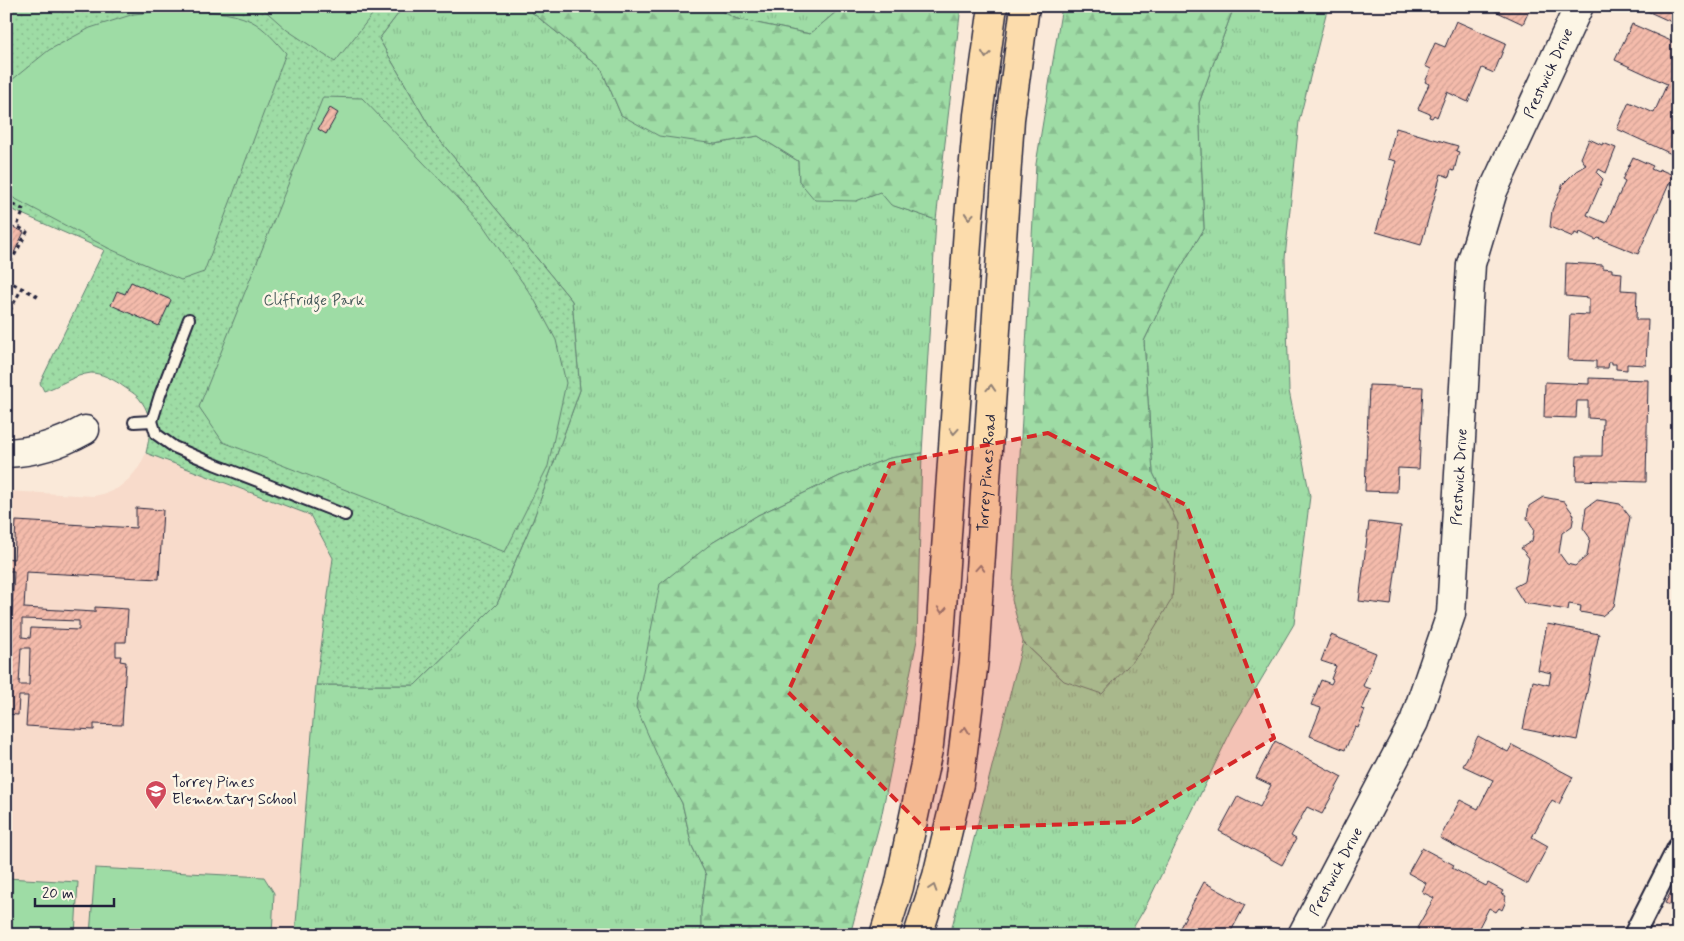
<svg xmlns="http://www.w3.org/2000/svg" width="1684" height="941" viewBox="0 0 1684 941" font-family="Mynerve,sans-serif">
<defs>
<pattern id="grass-tufts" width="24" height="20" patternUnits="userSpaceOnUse" patternTransform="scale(1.25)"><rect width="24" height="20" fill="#9edca5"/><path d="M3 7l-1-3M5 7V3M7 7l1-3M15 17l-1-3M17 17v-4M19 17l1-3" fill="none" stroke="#88bc8f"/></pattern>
<pattern id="forest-firs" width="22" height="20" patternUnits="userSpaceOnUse" patternTransform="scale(1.25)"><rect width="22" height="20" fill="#9edca5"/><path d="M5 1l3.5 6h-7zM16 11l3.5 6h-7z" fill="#88bc8f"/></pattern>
<pattern id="park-dots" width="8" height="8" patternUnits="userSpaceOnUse" patternTransform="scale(1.25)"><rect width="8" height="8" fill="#9edca5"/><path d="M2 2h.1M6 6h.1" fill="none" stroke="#88bc8f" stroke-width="1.8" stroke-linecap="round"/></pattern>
<pattern id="building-hatch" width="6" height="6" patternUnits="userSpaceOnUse" patternTransform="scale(1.25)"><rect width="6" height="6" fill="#f4bbab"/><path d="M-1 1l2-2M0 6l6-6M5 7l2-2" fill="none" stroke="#d1a094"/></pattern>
</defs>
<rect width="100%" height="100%" fill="#fae9d9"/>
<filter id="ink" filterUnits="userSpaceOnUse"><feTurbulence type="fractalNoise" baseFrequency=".02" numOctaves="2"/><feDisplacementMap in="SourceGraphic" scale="10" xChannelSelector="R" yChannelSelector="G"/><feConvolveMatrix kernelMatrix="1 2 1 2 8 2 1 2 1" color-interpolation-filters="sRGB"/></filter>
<g filter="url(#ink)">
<polygon fill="#f8dbcb" points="146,453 310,515 333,558 316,685 295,935 6,935 6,491 94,496 107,493 118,488 129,479 139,467"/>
<g fill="url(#grass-tufts)" stroke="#607f70">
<polygon points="404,6 524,6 601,68 621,115 715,144 758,136 798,161 799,181 856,201 880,191 892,205 936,220 922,453 890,458 840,476 758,515 712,543 664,771 682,803 692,846 706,875 701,910 701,935 295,935 316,685 415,685 497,604 533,520 580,390 572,301 432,131 379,39"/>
<polygon points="711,6 843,6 810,34 737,19"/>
<polygon points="1236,6 1328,6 1299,121 1285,258 1289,391 1310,496 1294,624 1233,727 1146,906 1129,935 950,935 1023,642 1064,681 1178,524 1153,473 1144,341 1174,279 1204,229 1199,103 1232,12"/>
</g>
<g fill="url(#forest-firs)" stroke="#607f70">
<polygon points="524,6 711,6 737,19 810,34 843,6 961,6 936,220 891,205 880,192 856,201 815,200 799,181 798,161 758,136 715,144 659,136 621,115 601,68"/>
<polygon points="1062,6 1236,6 1232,12 1199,103 1204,229 1174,279 1144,341 1153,473 1178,524 1172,599 1138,655 1102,694 1064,681 1023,642 1012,600 1036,164"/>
<polygon points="922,453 917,640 881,818 850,935 701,935 701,910 706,875 692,846 682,803 664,771 636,707 660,584 712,543 758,515 840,476 890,458"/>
</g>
<path fill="url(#park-dots)" stroke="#607f70" d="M6,6h398l-25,33 53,92 140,170 8,89 -47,130 -36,84 -82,81h-99l17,-127 -23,-43 -164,-62c4,-17 7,-37 -5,-52 -4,-7 -15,-12 -21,-17 -8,-5 -19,-11 -29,-11 -17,2 -31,13 -47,18l-4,-8 64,-133 -98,-43z"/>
<g fill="#9edca5" stroke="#607f70">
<polygon points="260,6 379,6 335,62 287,30"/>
<path d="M180,9c24,2 50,2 71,12 14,7 25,21 35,32l-82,219 -23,8 -71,-31 -104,-55v-109l1,-1 42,-34 41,-22 44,-14z"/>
<polygon points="323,97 362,98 482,224 534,299 556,340 566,383 548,466 505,552 223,442 199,407"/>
<polygon points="95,868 264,877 274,893 272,935 90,935"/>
<polygon points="6,878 78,882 75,935 6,935"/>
</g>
<g fill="url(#building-hatch)" stroke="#22223b" fill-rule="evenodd">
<polygon points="1490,6 1531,6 1523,24 1489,8"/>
<polygon points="1647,6 1678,6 1678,25 1645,10"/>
<polygon points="1456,21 1506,43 1494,73 1482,68 1468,102 1447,92 1437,117 1434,115 1432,118 1429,117 1430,114 1418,109 1429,84 1425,82 1431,69 1425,66 1435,43 1445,47"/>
<polygon points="1632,24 1678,44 1678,157 1617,129 1629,102 1654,113 1667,84 1615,60"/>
<polygon points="330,108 338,113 326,134 318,129"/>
<polygon points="1396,128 1458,146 1456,151 1459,152 1454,171 1451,170 1449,177 1441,174 1421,245 1376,232 1396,161 1388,159"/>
<polygon points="1589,139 1602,145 1603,143 1616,148 1606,173 1599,169 1597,173 1603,179 1587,215 1606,223 1625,182 1622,180 1633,157 1653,166 1651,169 1658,172 1659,169 1673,175 1638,254 1598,238 1596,240 1580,232 1579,235 1575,233 1573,237 1550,227 1552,210 1563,184 1576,171 1586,165 1581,158"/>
<polygon points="13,227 24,232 13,255 6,252 6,241"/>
<polygon points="1566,263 1603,265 1603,268 1612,269 1612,272 1622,273 1621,290 1637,291 1636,320 1648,320 1646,365 1627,364 1627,370 1616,369 1616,364 1612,364 1612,362 1609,362 1608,368 1596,368 1596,361 1568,360 1570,314 1589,315 1589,298 1565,296"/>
<polygon points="131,282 171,300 159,326 111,305 117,291 125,294"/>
<polygon points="1589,378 1648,380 1646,482 1576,480 1577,456 1602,456 1603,419 1588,418 1588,401 1577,401 1576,418 1544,417 1545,382 1589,384"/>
<polygon points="1369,385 1423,387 1419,469 1398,468 1397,492 1365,491"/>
<polygon points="1543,497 1564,501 1574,515 1572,526 1562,533 1559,553 1567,564 1575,566 1587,556 1590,538 1583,528 1586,508 1597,500 1620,504 1630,517 1614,606 1602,616 1580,612 1581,606 1569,604 1568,610 1524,603 1514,587 1525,581 1529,558 1521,548 1532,541 1534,529 1527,518 1529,506"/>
<path d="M136,508l27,2 -4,69 -133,-7 -2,36 71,4v-5l33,2 -2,33h-10v14h5l-1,5 6,1 -4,63 -28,-1v6l-68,-4 2,-30h-9l-1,19 -12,-1 8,-143h-8v-13l8,1 2,-38 120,7zM22,619l57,2v9l-48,-2 -1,10 -8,-1zM21,648h9l-1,37h-10z"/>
<polygon points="1369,522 1401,526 1391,605 1359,601"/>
<polygon points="1547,624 1599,634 1577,740 1523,729 1533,681 1549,685 1551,673 1538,670"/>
<polygon points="1331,635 1376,653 1363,686 1371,689 1362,709 1365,710 1358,728 1355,727 1345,750 1310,736 1321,708 1311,705 1321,680 1331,684 1333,680 1331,679 1336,666 1321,661"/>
<polygon points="1478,736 1508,752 1512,745 1573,777 1559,804 1552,800 1532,837 1548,846 1528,884 1440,838 1460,800 1478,809 1493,780 1463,766"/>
<polygon points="1275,741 1342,777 1322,814 1307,807 1291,836 1296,839 1282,865 1219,831 1238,796 1260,807 1271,785 1256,778"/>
<polygon points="1422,848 1454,865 1452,868 1486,886 1488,883 1503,891 1501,894 1506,896 1504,900 1506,901 1502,910 1499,908 1496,912 1489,908 1475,935 1415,935 1419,928 1417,928 1434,898 1422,892 1426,883 1408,873"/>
<polygon points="1678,879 1678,909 1665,903"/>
<polygon points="1204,882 1245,905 1229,935 1176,935"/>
</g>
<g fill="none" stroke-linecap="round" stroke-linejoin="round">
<g stroke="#22223b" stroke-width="14">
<g id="lane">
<polyline points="152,421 160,395 189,319"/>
<polyline points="134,422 152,421 156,434 174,447 214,464 345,515"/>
</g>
</g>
<g stroke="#22223b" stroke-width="24">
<polyline id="street" points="1634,935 1678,848"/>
</g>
<g stroke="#22223b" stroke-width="31">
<g id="secondary">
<path d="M6,453c30,-1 54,-9 79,-23"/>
<path id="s1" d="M1302,935l112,-213 37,-108 20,-350 22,-73 86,-185"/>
</g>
</g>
<g stroke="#22223b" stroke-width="31">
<g id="primary">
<polyline points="884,935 899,887 929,745 940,637 968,229 978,115 993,6"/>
<path id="s2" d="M918,935l19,-59 22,-92 15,-124 36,-541 15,-113"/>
</g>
</g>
<g stroke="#22223b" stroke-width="3" stroke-dasharray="4 4" stroke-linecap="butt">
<polyline points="6,201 24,210 17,226 27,232 6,271"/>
<polyline points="6,280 41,298"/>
<polyline points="6,318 22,288"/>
</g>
<use href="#lane" stroke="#fcf5e5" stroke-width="10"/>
<use href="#street" stroke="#fcf5e5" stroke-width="20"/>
<use href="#secondary" stroke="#fcf5e5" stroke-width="28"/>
<use href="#primary" stroke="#fcdcac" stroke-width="28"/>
</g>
<defs><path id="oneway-chevron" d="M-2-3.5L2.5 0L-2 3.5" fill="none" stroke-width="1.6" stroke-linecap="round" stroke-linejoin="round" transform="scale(1.25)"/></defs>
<g stroke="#8f7f74">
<use href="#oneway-chevron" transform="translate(986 55) rotate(98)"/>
<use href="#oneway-chevron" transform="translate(969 216) rotate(95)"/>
<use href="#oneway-chevron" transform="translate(991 388) rotate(-86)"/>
<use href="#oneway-chevron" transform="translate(954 431) rotate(94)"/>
<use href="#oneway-chevron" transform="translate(980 568) rotate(-86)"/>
<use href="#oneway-chevron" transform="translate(942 610) rotate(94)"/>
<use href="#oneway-chevron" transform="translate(965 730) rotate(-83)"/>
<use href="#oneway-chevron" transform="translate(933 888) rotate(-72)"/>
</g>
</g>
<path fill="#d62828" fill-opacity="0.2" stroke="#d62828" stroke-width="4" stroke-dasharray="10 6" stroke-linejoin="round" d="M1048,433l138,72 88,233 -141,84 -208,7 -137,-137 102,-228z"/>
<defs>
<g id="school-pin" transform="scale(1.125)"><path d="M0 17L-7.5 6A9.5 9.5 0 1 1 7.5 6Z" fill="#d1495b" stroke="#fcf5e5"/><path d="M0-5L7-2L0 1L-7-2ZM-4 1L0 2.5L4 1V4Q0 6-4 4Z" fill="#fff"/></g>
</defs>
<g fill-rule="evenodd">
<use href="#school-pin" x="156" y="791"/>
</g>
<g text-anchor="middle" stroke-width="5" stroke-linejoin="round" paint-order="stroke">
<g font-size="15" fill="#22223b" stroke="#fcf5e5">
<text dy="5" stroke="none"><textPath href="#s1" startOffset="912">Prestwick Drive</textPath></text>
<text dy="5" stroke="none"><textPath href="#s2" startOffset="469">Torrey Pines Road</textPath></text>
<text dy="5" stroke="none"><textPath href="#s1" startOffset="492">Prestwick Drive</textPath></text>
<text dy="5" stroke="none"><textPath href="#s1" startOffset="72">Prestwick Drive</textPath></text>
</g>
<g font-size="15" fill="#475a5b" stroke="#fcf5e5">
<text x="314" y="305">Cliffridge Park</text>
</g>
<g font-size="15" fill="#22223b" stroke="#fcf5e5" text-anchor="start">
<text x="172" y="787">Torrey Pines<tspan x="172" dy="17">Elementary School</tspan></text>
</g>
</g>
<rect width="1684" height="941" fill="none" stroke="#fcf5e5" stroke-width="25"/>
<rect x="12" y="12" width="1659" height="916" fill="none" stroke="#22223b" stroke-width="2" filter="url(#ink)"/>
<path d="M35 898v8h79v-8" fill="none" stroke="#22223b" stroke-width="2.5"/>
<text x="42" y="898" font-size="15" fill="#22223b" stroke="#fcf5e5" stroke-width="4" paint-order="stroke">20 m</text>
</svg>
